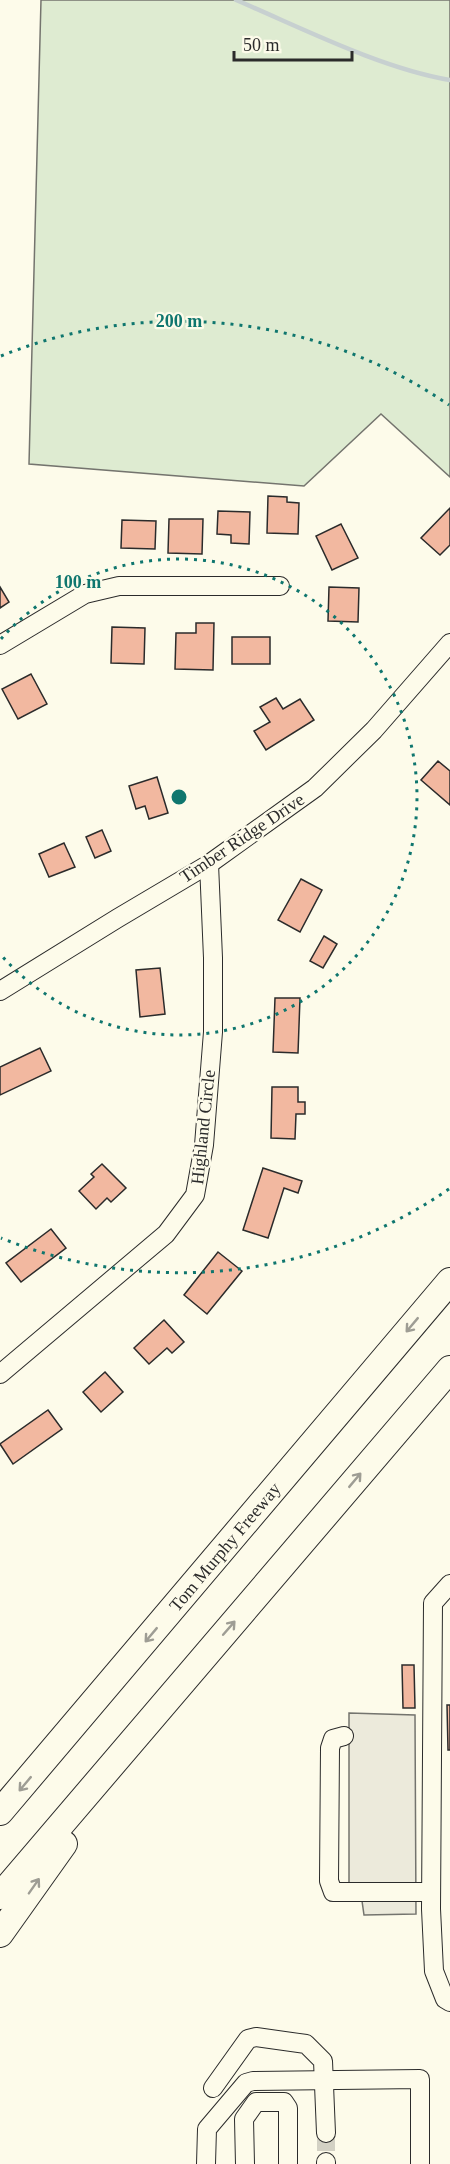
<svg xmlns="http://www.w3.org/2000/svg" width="450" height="2164" viewBox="0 0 450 2164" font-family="Georgia,serif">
<rect width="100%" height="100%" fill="#fdfbea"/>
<polygon fill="#deebd1" stroke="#74746e" stroke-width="1.5" points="41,0 450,0 450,477 381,414 304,486 29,464"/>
<polygon fill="#eceadb" stroke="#74746e" stroke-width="1.5" points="349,1713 415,1715 416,1914 364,1915 362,1901 351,1895 349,1882"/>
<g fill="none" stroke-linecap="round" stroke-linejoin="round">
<path stroke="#c7d0d0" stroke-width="4.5" d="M236,0c66,28 144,68 214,80"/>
</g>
<g fill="#f2b8a0" stroke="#2b2b2b" stroke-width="1.5">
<polygon points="268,496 287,497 287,502 299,503 298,534 267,533"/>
<polygon points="450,508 450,545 440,555 421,538"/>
<polygon points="218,511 250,512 249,544 231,543 231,535 217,534"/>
<polygon points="169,519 203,519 202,554 168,553"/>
<polygon points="122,520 156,521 155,549 121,548"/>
<polygon points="341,524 358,558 332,570 316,536"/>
<polygon points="0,587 9,602 0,608"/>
<polygon points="329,587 359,588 358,622 328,621"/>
<polygon points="196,623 214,623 213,670 175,669 176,633 196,633"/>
<polygon points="112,627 145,628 144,664 111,663"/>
<rect x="232" y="637" width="38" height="27"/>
<polygon points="31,674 47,704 18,719 2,689"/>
<polygon points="276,698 283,709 300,699 314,720 266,750 254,731 270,722 260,707"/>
<polygon points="438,761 450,771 450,805 421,780"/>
<polygon points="157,777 168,813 149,819 145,806 136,809 129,786"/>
<polygon points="102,830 111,851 95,858 86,837"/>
<polygon points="64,843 75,867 49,877 39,854"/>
<polygon points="301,879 322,890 300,932 278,920"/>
<polygon points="324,936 337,944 323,968 310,961"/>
<polygon points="160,968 165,1014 140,1017 136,970"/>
<polygon points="275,998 300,998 298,1053 273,1052"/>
<polygon points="40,1048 51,1071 0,1095 0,1067"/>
<polygon points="272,1087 298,1087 298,1102 305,1102 305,1114 296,1114 295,1139 271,1138"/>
<polygon points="102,1164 126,1188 111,1202 107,1198 96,1209 79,1191 94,1177 91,1174"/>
<polygon points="263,1168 302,1181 298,1193 284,1188 268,1238 243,1230"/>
<polygon points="51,1229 66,1248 21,1282 6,1263"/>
<polygon points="218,1252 242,1271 207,1314 184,1295"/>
<polygon points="164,1320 184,1342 172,1353 167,1348 149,1364 134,1348"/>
<polygon points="105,1372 123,1392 101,1412 83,1392"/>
<polygon points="48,1410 62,1429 13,1464 0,1444"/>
<polygon points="402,1665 414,1665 415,1708 403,1708"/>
<polygon points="447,1705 450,1705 450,1750 448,1750"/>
</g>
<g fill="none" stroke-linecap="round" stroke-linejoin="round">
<polyline stroke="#d3d1c4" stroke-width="18" stroke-dasharray="18 9" stroke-linecap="butt" points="326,2133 326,2162"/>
<g stroke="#2b2b2b" stroke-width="20">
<g id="minor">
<polyline points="0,645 85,594 119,586 280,586"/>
<polyline points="0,991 118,918 209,864 315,788 374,730 450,643"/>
<polyline points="0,1374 166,1234 195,1195 204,1145 213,1032 213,958 209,864"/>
<polyline points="450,1584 433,1603 431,1909 434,1971 445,1999 450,2002"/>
<polyline points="344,1736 333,1739 330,1748 329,1881 333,1892 431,1892"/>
<polyline points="213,2088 248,2039 256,2037 306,2044 323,2061 326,2133"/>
<polyline points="326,2162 326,2164"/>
<polyline points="206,2164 207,2129 246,2083 253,2081 420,2079 420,2164"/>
<polyline points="245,2164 244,2119 256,2102 284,2102 288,2108 288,2164"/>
</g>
</g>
<g stroke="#2b2b2b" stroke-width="28">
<g id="highway">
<polyline points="0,1812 450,1281"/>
<polyline points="0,1896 450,1369"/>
<polyline points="0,1934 64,1844"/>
</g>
</g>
<use href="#minor" stroke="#fdfbea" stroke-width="18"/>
<use href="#highway" stroke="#fdfbea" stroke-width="26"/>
</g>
<defs><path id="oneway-shaft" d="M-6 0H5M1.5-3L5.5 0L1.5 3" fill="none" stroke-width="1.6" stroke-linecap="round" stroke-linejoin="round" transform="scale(1.5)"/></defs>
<g stroke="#9e9d94">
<use href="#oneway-shaft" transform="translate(412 1325) rotate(130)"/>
<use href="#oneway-shaft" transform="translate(355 1480) rotate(-50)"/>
<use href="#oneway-shaft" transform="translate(229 1628) rotate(-49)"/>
<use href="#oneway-shaft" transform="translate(151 1635) rotate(130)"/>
<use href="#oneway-shaft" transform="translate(25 1784) rotate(130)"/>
<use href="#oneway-shaft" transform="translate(34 1886) rotate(-55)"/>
</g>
<g fill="none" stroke="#0f766e" stroke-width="3" stroke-dasharray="3 6">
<path d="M1 639A238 238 0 1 1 1 955"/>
<path d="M449 1189A476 476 0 0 1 1 1238M1 356A476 476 0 0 1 449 405"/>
</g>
<g text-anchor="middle" stroke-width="4.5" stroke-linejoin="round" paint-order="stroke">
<g font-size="18" fill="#2b2b2b" stroke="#fdfbea">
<text transform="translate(242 838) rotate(-34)" y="6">Timber Ridge Drive</text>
<text transform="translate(203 1127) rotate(-84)" y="6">Highland Circle</text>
<text transform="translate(225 1547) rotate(-50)" y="6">Tom Murphy Freeway</text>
</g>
</g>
<circle cx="179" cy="797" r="9" fill="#0f766e" stroke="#fdfbea" stroke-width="3"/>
<g font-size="18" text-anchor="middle" font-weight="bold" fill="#0f766e" stroke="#fdfbea" stroke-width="4.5" stroke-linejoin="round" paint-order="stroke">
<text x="179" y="327">200 m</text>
<text x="78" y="588">100 m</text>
</g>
<path d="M234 51v9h118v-9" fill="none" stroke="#2b2b2b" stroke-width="3"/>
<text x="243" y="51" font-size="18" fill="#2b2b2b" stroke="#fdfbea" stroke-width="4.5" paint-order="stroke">50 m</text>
</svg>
